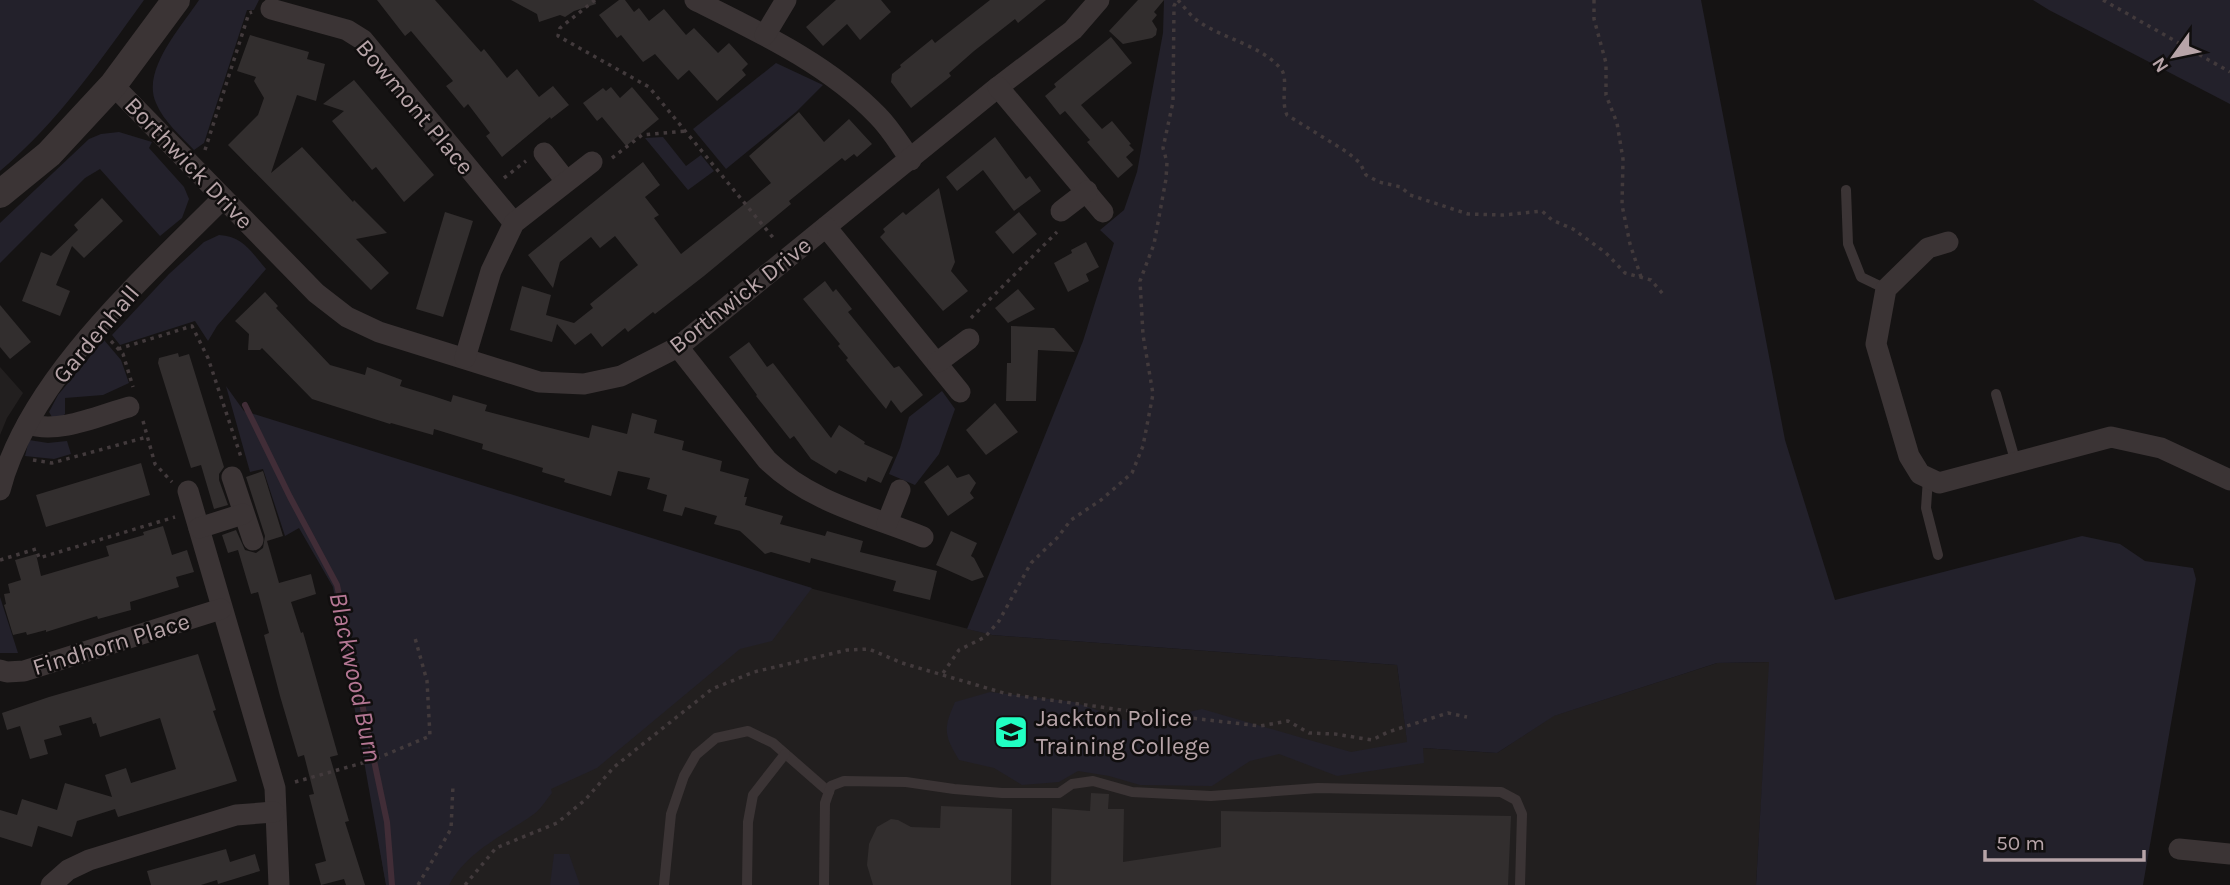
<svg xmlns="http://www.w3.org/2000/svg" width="2230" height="885" viewBox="0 0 2230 885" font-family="Karla,sans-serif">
<rect width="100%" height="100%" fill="#151313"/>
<g fill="#221f1f">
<polygon points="0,367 23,393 7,418 0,435"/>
<polygon points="790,583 992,635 1397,665 1408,747 1497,753 1553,716 1717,663 1770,662 1756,885 386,885 379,844 594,751"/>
</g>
<g fill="#23212b">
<path d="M0,0h144c-44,61 -86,122 -144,171z"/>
<path d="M199,0h60l-5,10h-7l-43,133 -10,7c-13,-14 -30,-28 -38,-47 -15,-33 26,-77 43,-103z"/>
<path d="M1164,0h537l84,440 50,160 247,-64 38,8 25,17 48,7 3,11 -53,306h-387l13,-223 -52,1 -163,53 -57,37 -74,-5 1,15 -87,13 -58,-22 -29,7 -38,25 -72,-1 -31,-9 -31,-5 -19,11 -37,3 -28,-17 -35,-8c-15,-25 -16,-31 -4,-58l35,-10 84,10 54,19 16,-7 32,1 26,-6 149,43 56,-10 -10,-77 -405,-30 -25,-6 116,-288 31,-98 -14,-13 24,-20 13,-38 26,-139z"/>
<polygon points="2033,0 2230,0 2230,104 2049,10"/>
<polygon points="776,63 823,85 796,112 726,169 693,129"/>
<polygon points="119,132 152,142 149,148 184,187 189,199 182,218 160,236 100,169 85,178 0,263 0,223 89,139 101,134"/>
<polygon points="663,137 686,166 701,155 714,171 688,190 645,138"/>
<path d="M219,235c24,1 32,17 47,34l-49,57 -9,15 -13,-20 -75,24 -8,-10 57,-61 35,-32z"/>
<polygon points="104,340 121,360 129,383 103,395 65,398 65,414 59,418 52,417 49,412 58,395"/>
<path d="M226,386l18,25 568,177 -40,53 -32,8 -143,119 -46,21 1,4c-6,7 -11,16 -18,21 -31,22 -66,36 -85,71h-63l-53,-298 -34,-59 -14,8 -22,-67 -13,3z"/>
<polygon points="942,391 955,409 939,454 915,485 889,474 900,448 909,417"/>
<polygon points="29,440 48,443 67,441 71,454 54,459 25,456"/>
<polygon points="0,597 18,653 0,653"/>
<polygon points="554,854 569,854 580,885 550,885"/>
</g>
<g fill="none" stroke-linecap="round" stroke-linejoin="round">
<polyline stroke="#412d37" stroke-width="6" points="245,405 290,497 337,585 387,822 392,885"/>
</g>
<g fill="#322e2e">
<polygon points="377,0 435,0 481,52 484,49 507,78 517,69 539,97 553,86 569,105 551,119 550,117 502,157 486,136 490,133 468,104 464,108 446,86 453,81 411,31 405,36"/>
<polygon points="511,0 595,0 596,4 574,11 565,17 560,15 539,22 537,14"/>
<polygon points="619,0 625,0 634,12 639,8 649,21 664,9 686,35 694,28 718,53 729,43 748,64 742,70 746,75 717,101 689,70 678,80 655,54 643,62 621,35 617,38 599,15"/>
<polygon points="836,0 881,0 891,12 860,40 847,24 823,46 806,27"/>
<polygon points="990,0 1046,0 1018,23 1015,19 974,51 949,73 951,76 911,108 891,82 892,74 901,67 900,65 932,39 935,43"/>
<polygon points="1138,0 1164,0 1154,12 1157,15 1152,21 1157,29 1156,35 1152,38 1123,44 1109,31"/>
<polygon points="250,35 309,52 307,59 325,64 316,101 297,95 271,173 302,147 353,202 354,200 387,233 356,239 389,273 371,290 228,145 258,115 264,98 254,81 256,77 237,71"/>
<polygon points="1111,37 1132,63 1081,105 1102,129 1112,121 1131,144 1129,145 1134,150 1126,157 1133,165 1118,178 1087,142 1090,140 1065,111 1060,115 1045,96 1056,87 1054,84"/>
<polygon points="354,80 434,175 404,202 376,167 372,170 332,121 344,111 323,104"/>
<polygon points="611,87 620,98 632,87 659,119 626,146 602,117 597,121 583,103 603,88 606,91"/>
<polygon points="799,112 824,142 849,119 872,144 857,157 854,154 845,161 842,158 789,201 791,204 704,276 655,314 653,312 628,332 625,328 602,347 591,333 575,345 557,324 552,342 510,330 522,286 551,295 546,315 574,323 593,308 590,304 638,265 615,236 600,248 591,237 560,262 553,288 528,255 643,162 660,185 645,197 659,215 654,218 681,254 771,183 749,156"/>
<polygon points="995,137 1026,179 1030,176 1041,191 1014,211 983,170 957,191 946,177"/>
<polygon points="939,188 955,262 951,271 968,291 943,311 880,237 885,232 883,229 903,212 906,215"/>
<polygon points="102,198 123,221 84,258 72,246 56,285 70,291 60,316 22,301 41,252 51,256 78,230 74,225"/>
<polygon points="445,212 473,221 443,317 416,309"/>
<polygon points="1019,212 1037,234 1013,254 995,232"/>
<polygon points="1086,242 1099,267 1086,274 1089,281 1068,292 1054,263 1072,253 1071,250"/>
<polygon points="825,281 833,292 836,289 852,309 848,312 894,368 899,366 923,395 901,413 891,400 886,409 846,360 848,358 838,346 840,344 803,299"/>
<polygon points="1018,289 1035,309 1008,323 995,308"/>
<polygon points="265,292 278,306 276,308 330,365 365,375 367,367 402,380 400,386 433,396 451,402 453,395 487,405 485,411 589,438 592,425 627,434 632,413 657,420 654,433 684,441 682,450 722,461 720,471 749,479 744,497 747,497 745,505 783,516 780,524 825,536 827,531 863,541 860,552 937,571 930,600 893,591 896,581 811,558 810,563 771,552 765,554 740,531 714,524 717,516 685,507 682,516 663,511 667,495 647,489 650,478 618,471 611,496 564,482 565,479 542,472 543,468 482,449 483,444 434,429 433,435 391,423 390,424 312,399 262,348 260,350 248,350 249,334 235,321"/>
<polygon points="0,305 31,342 10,359 0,347"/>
<polygon points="1011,326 1054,328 1075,352 1038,350 1036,401 1006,401 1007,363 1011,363"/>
<polygon points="749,342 767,367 773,363 831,438 839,425 865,442 864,444 893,457 881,483 868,477 866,482 839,470 836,474 811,459 794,436 790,439 756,396 757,395 729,357"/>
<polygon points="178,353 179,357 189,354 224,467 219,474 219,480 228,505 214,509 201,465 191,468 158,363 159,358"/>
<polygon points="995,403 1018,432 986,455 966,430"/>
<polygon points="141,463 150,495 46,527 36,495"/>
<polygon points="948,465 957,478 969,474 976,483 970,493 974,498 948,516 924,482"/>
<polygon points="263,471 283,536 267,541 279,583 311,574 316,594 291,602 301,633 303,632 338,755 330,757 349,821 345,822 365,885 346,885 344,879 321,885 315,864 326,861 309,795 314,794 304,755 298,757 280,696 264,635 269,633 258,592 251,594 238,550 228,553 222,535 236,530 245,550 256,553 263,548 265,536 246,477"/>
<polygon points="163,526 172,555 187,550 194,572 176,577 179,587 130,602 131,610 98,619 97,616 46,632 46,630 27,635 26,632 13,635 4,605 6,604 4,594 10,593 8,584 21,580 15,560 36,554 41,576 109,556 106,546 144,535 143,532"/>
<polygon points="951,531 977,543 971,556 974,558 984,577 972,581 936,565"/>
<polygon points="198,654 216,710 213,711 237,781 118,817 115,809 77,821 72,837 38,826 32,847 0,837 0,810 17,815 22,799 57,810 65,783 112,797 105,775 126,768 131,783 176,769 160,718 100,737 96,723 93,724 91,717 59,726 62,735 44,740 48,754 30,759 20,726 7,730 2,713 49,697"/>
<polygon points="1091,793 1109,794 1108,809 1124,809 1123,862 1221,847 1221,811 1511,816 1508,885 1051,885 1052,808 1090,811"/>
<polygon points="941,806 1012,809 1011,885 873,885 867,865 869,844 877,827 891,819 898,820 911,827 940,828"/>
<polygon points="226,849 230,862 255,854 260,871 218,884 217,880 201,885 151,885 147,871"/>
</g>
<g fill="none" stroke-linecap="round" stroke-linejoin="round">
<g stroke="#423a3c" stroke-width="3.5" stroke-dasharray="3.5 5" stroke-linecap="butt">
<polyline points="595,0 560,28 558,36 649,87 775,240"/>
<path d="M1178,0c7,8 14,18 23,23 24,16 61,23 80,46 8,10 -1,31 6,46l60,37 13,11 6,12 13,7 22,5 9,8 58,19 35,1 39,-4 10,9 21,9 33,24 19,20 26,7 12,14"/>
<polyline points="1594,0 1594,19 1606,63 1606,95 1617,123 1623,159 1622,205 1630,244 1641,277"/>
<polyline points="2103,0 2230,72"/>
<polyline points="205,150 249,13 252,12"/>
<polyline points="612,158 642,135 686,131"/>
<polyline points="504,178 526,161"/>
<polyline points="971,318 1057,232"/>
<polyline points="111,341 123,354 133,387"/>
<polyline points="118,349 192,326 208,358 242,460"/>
<polyline points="143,421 155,464 172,482"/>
<polyline points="33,460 52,463 147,437"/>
<polyline points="0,560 36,549 39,558 175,517"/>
<polyline points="943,673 959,650 985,637 999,621 1031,563 1057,538 1071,520 1101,500 1132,473 1143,446 1153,394 1143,335 1140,281 1154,244 1166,179 1167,162 1163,148 1173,102 1174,6 1177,0"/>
<polyline points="295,782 373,760 430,736 427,681 415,638"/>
<polyline points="418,885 451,829 453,785"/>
<polyline points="465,885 496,848 557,823 585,800 614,767 712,689 754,672 847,650 869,649 902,663 1007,694 1122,710 1260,726 1288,721 1309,733 1335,734 1372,740 1388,732 1448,713 1467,717"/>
</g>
<g stroke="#3b3435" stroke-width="10">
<polyline points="1846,190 1848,244 1861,277 1886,289"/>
<polyline points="1996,394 2016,463"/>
<polyline points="1928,478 1926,508 1938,555"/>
<polyline points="664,885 671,814 684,776 696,755 716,738 748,731 773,743 829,792"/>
<polyline points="747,885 748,822 753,795 785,754"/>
<polyline points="824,885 825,803 831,786 844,781 906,782 954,789 1002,793 1059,793 1072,784 1093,781 1132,792 1211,796 1318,788 1501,792 1516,800 1522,814 1520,885"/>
</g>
<g stroke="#3b3435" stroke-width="21">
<path d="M695,0c64,32 133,64 183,116 13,13 22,29 33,44"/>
<polyline points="271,9 347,30 363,40 514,223"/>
<polyline points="765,35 786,0"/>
<polyline points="113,85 316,293 347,317 379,332 539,382 584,384 621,376 678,347 998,87 1073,30 1099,0"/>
<polyline points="998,87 1103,212"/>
<polyline points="544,153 566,181"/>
<polyline points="1061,211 1087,191"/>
<polyline points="826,227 960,392"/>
<polyline points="1948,242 1928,248 1886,289 1876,344 1909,456 1920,474 1939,483 2111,437 2161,448 2230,480"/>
<path d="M678,347l89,113c43,42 101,55 156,77"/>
<polyline points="465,358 491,271 514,223 592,162"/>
<polyline points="938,362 969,339"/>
<path d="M27,424c33,10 70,-8 102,-17"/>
<polyline points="232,477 253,540"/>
<path d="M0,490c29,-112 144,-212 223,-292"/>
<polyline points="188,491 275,788 279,885"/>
<polyline points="887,523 900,490"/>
<polyline points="199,528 243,514"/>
<polyline points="0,670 7,672 24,671 221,609"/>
<polyline points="2179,849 2230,854"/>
<polyline points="51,885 68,870 89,860 236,815 274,812"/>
</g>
<polyline stroke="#3b3435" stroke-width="28" points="0,194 49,154 113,85 176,0"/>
</g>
<defs>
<g id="university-square" transform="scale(1.75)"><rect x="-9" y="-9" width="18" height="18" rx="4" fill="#21ffc2" stroke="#100e0e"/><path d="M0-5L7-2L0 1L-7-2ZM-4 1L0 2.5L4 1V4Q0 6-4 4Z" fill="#111"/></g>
</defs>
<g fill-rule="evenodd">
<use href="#university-square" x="1011" y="732"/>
</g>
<g text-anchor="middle" stroke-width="5" stroke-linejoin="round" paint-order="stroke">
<g font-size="24" fill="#b7a4a8" stroke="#100e0e">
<text transform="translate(415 107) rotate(50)" y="8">Bowmont Place</text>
<text transform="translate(189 163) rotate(46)" y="8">Borthwick Drive</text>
<text transform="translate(740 295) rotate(-38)" y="8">Borthwick Drive</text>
<text transform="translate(96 334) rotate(-50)" y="8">Gardenhall</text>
<text transform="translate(111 644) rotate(-17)" y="8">Findhorn Place</text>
</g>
<g font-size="24" fill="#b7a4a8" stroke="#100e0e" text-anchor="start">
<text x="1036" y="726">Jackton Police<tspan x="1036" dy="28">Training College</tspan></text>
</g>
<g font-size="26" font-style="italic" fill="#b57794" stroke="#100e0e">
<text transform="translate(356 677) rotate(78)" y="9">Blackwood Burn</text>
</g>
</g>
<g transform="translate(2174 56) rotate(237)" stroke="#100e0e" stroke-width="5" paint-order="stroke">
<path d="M0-5L12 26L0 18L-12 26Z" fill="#b7a4a8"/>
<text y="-10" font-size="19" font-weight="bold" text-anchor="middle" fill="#b7a4a8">N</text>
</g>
<path d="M1985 850v10h159v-10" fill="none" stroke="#b7a4a8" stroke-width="3.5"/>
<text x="1996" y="850" font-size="21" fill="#b7a4a8" stroke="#100e0e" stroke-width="5" paint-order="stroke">50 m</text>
</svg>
